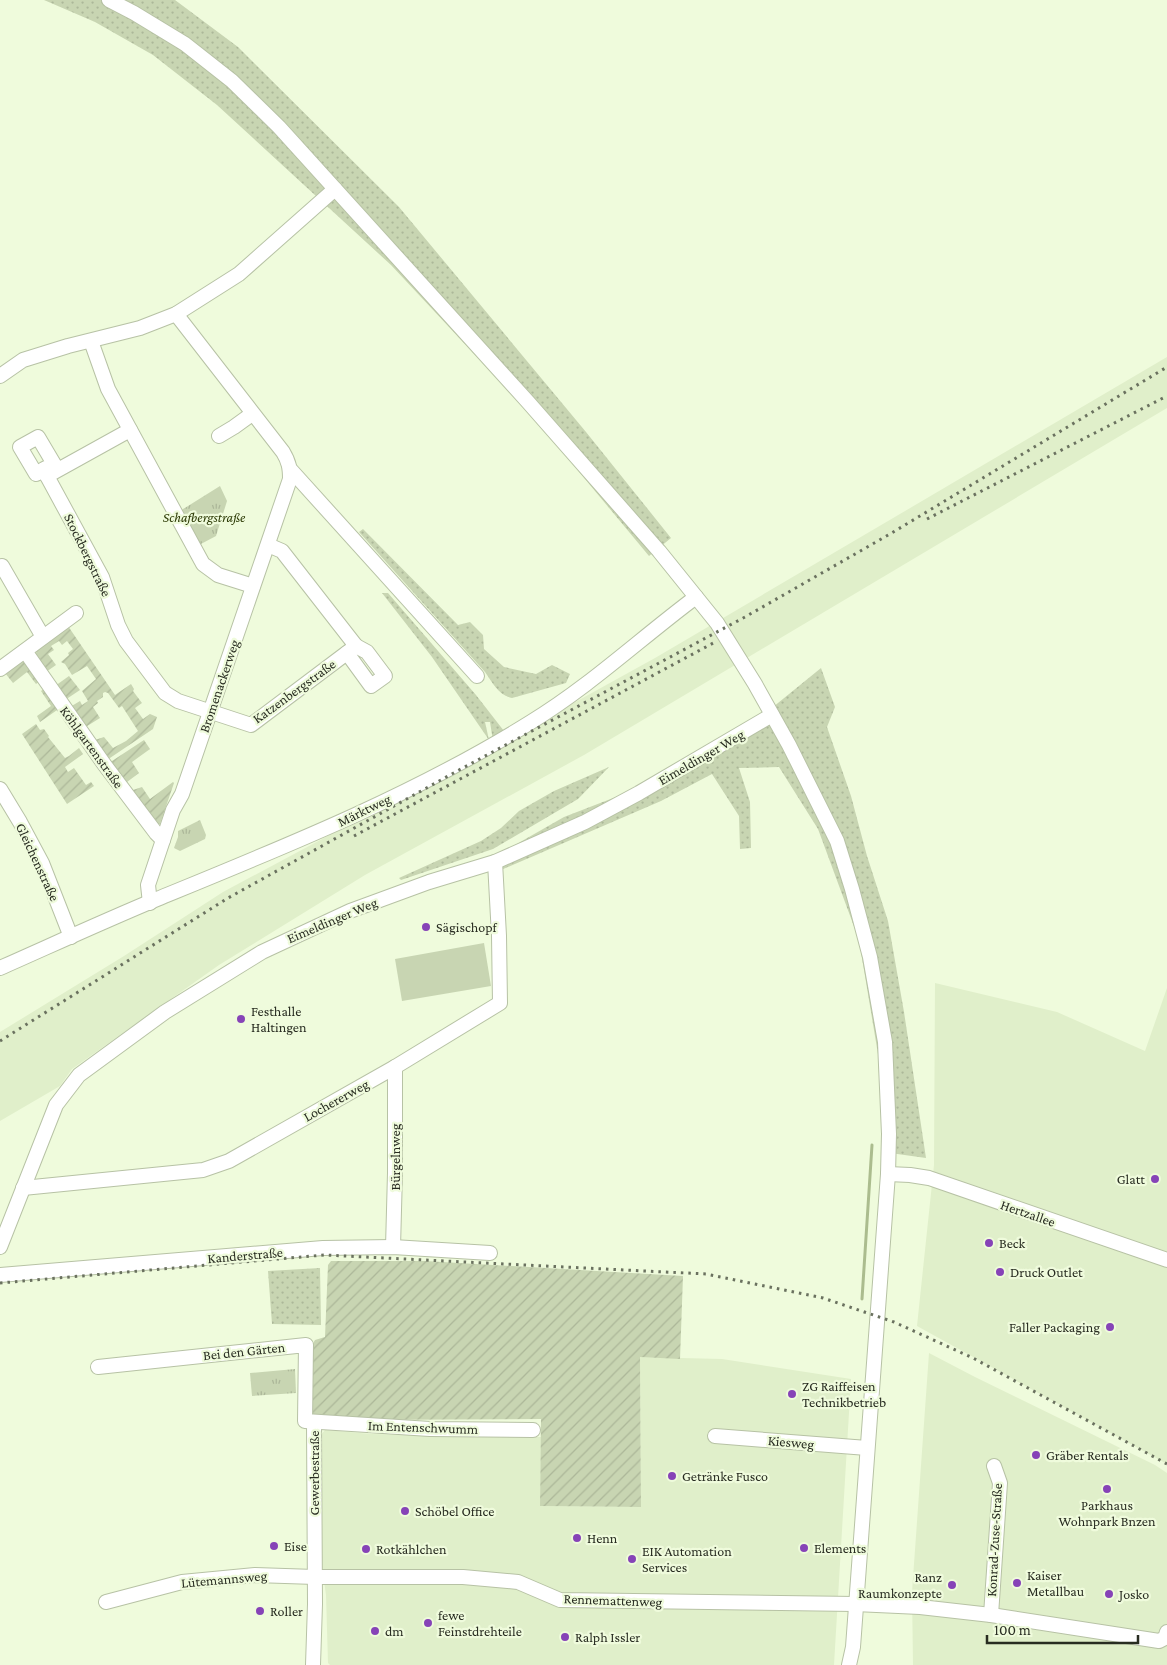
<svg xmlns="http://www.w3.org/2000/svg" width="1167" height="1665" viewBox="0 0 1167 1665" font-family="'Crimson Pro',serif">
<defs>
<pattern id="grass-dots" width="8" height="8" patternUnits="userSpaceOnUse" patternTransform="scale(1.25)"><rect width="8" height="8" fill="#c8d5b2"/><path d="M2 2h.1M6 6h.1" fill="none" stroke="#acb799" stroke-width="1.8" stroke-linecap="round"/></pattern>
<pattern id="park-tufts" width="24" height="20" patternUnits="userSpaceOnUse" patternTransform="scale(1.25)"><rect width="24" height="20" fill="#c8d5b2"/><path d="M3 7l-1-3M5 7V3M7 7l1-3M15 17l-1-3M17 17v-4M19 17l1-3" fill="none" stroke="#acb799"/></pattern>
<pattern id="garden-furrows" width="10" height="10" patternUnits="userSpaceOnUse" patternTransform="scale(1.25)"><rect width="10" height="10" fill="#c8d5b2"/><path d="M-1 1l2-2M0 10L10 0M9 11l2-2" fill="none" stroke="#acb799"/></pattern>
</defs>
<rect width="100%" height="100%" fill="#effbdc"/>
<g fill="#e0efca">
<polygon points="1167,357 1167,408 584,755 365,875 219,965 72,1069 60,1086 0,1121 0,1032 124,956 223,892 503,742 655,658"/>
<polygon points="935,983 1057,1012 1145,1051 1167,988 1167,1464 917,1326 934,1165"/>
<polygon points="929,1353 975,1377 1155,1465 1167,1473 1167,1665 913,1665 912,1592"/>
<polygon points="640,1357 722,1359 851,1379 834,1665 330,1665 328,1663 326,1595 321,1559 319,1437 325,1430 372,1434 541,1437 540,1506 641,1507"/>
</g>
<g fill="url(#grass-dots)">
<polygon points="44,0 175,0 238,47 399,207 586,432 671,538 649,556 536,420 391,265 217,105 153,55 95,22"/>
<path d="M363,529l95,96 12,-3 13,13 1,14 20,18 32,7 16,-9 18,9 -4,9 -54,15c-14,-3 -19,-15 -27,-26l-126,-140z"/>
<polygon points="382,593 388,593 476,695 504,731 493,741 490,722 485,722 489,740 432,657"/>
<polygon points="821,668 835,707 827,727 851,796 867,856 888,921 904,1012 926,1158 883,1152 878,1054 859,940 818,829 779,767 739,768 750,802 751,848 740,849 739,816 712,774 661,801 501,870 501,853 564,817 652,783 719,751"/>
<polygon points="609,767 578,799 493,849 401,880 399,878 481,841 501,828 519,811 554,791"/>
<polygon points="320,1268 321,1325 272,1324 268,1271"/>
</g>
<g fill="url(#park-tufts)">
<polygon points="220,486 227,501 216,536 199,545 180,511"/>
<polygon points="200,820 206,835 205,839 180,851 174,848 178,837 178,831"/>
<polygon points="295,1369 296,1393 252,1396 250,1373"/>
</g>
<g fill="url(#garden-furrows)">
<polygon points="68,626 115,695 131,684 134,689 133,691 142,703 135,708 143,719 150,714 157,717 153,729 107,760 95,740 104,737 113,748 126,741 138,731 122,706 119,708 108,693 105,692 103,693 103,697 97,701 98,703 93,707 100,718 84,728 70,707 80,701 82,705 88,701 82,691 96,679 87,666 72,675 65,664 61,662 69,655 68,653 73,649 67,641 62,645 59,641 51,646 54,650 48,654 56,665 46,672 35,657 37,650"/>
<polygon points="21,661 26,662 40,681 36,684 27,672 13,683 5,673"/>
<polygon points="69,676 80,690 65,700 55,686"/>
<polygon points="45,688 60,708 40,722 37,716 51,706 41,691"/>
<polygon points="36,724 40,730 44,729 49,736 48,737 65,758 69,756 79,748 83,754 65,767 68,772 74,768 86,785 91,782 94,786 67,804 22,734"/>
<polygon points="144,740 150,749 132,762 139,773 127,782 123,781 109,763"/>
<polygon points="173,782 174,783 160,824 154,825 132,793 133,790 142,787 150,799"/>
<polygon points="331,1261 425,1261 683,1276 680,1359 640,1357 641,1507 540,1506 541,1419 344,1420 311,1415 312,1345 315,1340 325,1337 328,1265"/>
</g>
<polygon fill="#c8d5b2" points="484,943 491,986 402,1001 395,959"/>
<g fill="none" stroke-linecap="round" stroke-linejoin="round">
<polyline stroke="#abbc8e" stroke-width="3" points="862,1299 872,1145"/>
<g stroke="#b7c2a5" stroke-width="16">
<g id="minor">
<polyline points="109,0 134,13 185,44 232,81 279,127 528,402 659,551 717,623 755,684 789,745 837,841 852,889 870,957 885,1042 889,1134 888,1174 853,1647 849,1665"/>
<polyline points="91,341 108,389 203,564 218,575 253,586"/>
<polyline points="0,376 23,360 68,346 140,328 176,314 239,274 335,189"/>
<polyline points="130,430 47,476 102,577 118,625 126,641 165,693 178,701 251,725 356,646 282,551 268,545"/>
<polyline points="219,436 234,427 252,414"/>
<polyline points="44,469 54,464 38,437 20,447 36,474 44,469 47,476"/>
<polyline points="290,469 477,676"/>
<polyline points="2,566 43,637"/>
<polyline points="25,651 104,764 156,833 163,840"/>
<polyline points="347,653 371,686 385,676 367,652 356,646"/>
<polyline points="0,669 76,613"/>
<polyline points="0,789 20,822 42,863 71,937"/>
<path d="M150,903l-2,-18 25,-75 9,-16 108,-315c0,-11 -1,-17 -7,-27l-107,-138"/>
<path d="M0,968c52,-23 104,-47 157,-69 127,-52 257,-104 374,-177 59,-36 110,-84 165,-125"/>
<polyline points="888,1174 910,1175 929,1178 1167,1260"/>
<polyline points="23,1188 203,1170 229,1161 395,1067 500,1003 499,936 495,862"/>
<polyline points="0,1247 56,1105 79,1075 165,1012 262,952 350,911 429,882 495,862 585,822 639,793 772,715"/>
<polyline points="393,1247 395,1173 395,1067"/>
<polyline points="0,1275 323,1248 393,1247 490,1253"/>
<polyline points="98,1367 306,1345 305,1421 430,1429 533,1430"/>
<polyline points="715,1436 867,1448"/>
<polyline points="106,1602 182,1582 255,1575 315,1577 463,1577 518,1582 560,1600 855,1604 920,1607 991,1615 1159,1641 1165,1638 1167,1632"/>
<polyline points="991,1615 1000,1483 994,1466"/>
<polyline points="313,1665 315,1604 314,1422"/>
</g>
</g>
<use href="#minor" stroke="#fff" stroke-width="14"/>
<g stroke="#6a715f" stroke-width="3" stroke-dasharray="2.5 5" stroke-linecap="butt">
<polyline points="927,519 1167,396"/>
<polyline points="354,836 717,641"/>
<polyline points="0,1041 228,898 459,770 745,617 890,534 1167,367"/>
<polyline points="0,1283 324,1255 706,1274 823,1298 894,1322 973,1358 1167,1464"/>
</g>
</g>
<g fill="#8643b7" stroke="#effbdc" stroke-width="2">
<circle cx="426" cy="927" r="5"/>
<circle cx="241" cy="1019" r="5"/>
<circle cx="1155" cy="1179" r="5"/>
<circle cx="989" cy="1243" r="5"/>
<circle cx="1000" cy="1272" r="5"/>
<circle cx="1110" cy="1327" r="5"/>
<circle cx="792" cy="1394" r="5"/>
<circle cx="1036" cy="1455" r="5"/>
<circle cx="672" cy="1476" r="5"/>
<circle cx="1107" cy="1489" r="5"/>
<circle cx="405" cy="1511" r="5"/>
<circle cx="577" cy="1538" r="5"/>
<circle cx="274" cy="1546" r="5"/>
<circle cx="804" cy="1548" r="5"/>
<circle cx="366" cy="1549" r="5"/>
<circle cx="632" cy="1559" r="5"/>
<circle cx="1017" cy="1583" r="5"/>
<circle cx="952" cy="1585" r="5"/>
<circle cx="1109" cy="1594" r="5"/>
<circle cx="260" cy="1611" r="5"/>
<circle cx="428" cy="1623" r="5"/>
<circle cx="375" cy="1631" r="5"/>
<circle cx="565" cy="1637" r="5"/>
</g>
<g text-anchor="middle" stroke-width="4.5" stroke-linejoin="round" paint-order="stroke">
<g font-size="14" font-style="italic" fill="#2c3a05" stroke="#effbdc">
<text x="204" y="522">Schafbergstraße</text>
</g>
<g font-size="14" fill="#282c21" stroke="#effbdc">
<text transform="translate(88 555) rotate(64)" y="5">Stockbergstraße</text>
<text transform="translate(219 686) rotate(-71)" y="5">Bromenackerweg</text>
<text transform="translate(294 691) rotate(-36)" y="5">Katzenbergstraße</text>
<text transform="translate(92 747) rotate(54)" y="5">Köhlgartenstraße</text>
<text transform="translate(701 757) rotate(-30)" y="5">Eimeldinger Weg</text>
<text transform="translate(364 810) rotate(-26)" y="5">Märktweg</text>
<text transform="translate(38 862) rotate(65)" y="5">Gleichenstraße</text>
<text transform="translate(332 920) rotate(-23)" y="5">Eimeldinger Weg</text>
<text transform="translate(336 1100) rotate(-29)" y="5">Lochererweg</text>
<text transform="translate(395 1157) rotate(-90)" y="5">Bürgelnweg</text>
<text transform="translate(1028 1213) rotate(19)" y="5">Hertzallee</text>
<text transform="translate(245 1255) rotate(-5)" y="5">Kanderstraße</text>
<text transform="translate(244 1351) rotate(-6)" y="5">Bei den Gärten</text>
<text transform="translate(423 1427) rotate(2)" y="5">Im Entenschwumm</text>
<text transform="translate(791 1442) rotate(5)" y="5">Kiesweg</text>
<text transform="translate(314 1473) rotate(-90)" y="5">Gewerbestraße</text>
<text transform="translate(994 1540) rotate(-87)" y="5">Konrad-Zuse-Straße</text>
<text transform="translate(224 1579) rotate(-5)" y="5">Lütemannsweg</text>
<text transform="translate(613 1600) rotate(2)" y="5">Rennemattenweg</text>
</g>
<g font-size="14" fill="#282c21" stroke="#effbdc" text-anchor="start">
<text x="436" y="932">Sägischopf</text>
<text x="251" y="1016">Festhalle<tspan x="251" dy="16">Haltingen</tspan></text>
<text x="1145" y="1184" text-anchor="end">Glatt</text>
<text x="999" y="1248">Beck</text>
<text x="1010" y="1277">Druck Outlet</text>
<text x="1100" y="1332" text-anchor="end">Faller Packaging</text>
<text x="802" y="1391">ZG Raiffeisen<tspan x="802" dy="16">Technikbetrieb</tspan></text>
<text x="1046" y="1460">Gräber Rentals</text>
<text x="682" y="1481">Getränke Fusco</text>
<text x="1107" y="1510" text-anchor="middle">Parkhaus<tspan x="1107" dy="16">Wohnpark Bnzen</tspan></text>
<text x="415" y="1516">Schöbel Office</text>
<text x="587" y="1543">Henn</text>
<text x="284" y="1551">Eise</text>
<text x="814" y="1553">Elements</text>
<text x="376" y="1554">Rotkählchen</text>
<text x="642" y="1556">EIK Automation<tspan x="642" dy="16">Services</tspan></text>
<text x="1027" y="1580">Kaiser<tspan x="1027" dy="16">Metallbau</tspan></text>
<text x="942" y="1582" text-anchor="end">Ranz<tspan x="942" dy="16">Raumkonzepte</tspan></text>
<text x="1119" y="1599">Josko</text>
<text x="270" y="1616">Roller</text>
<text x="438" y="1620">fewe<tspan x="438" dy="16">Feinstdrehteile</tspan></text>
<text x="385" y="1636">dm</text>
<text x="575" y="1642">Ralph Issler</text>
</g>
</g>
<path d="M987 1635v8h151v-8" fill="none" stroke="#282c21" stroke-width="2.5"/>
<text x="994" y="1635" font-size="15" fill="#282c21" stroke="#effbdc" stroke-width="4" paint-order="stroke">100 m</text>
</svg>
